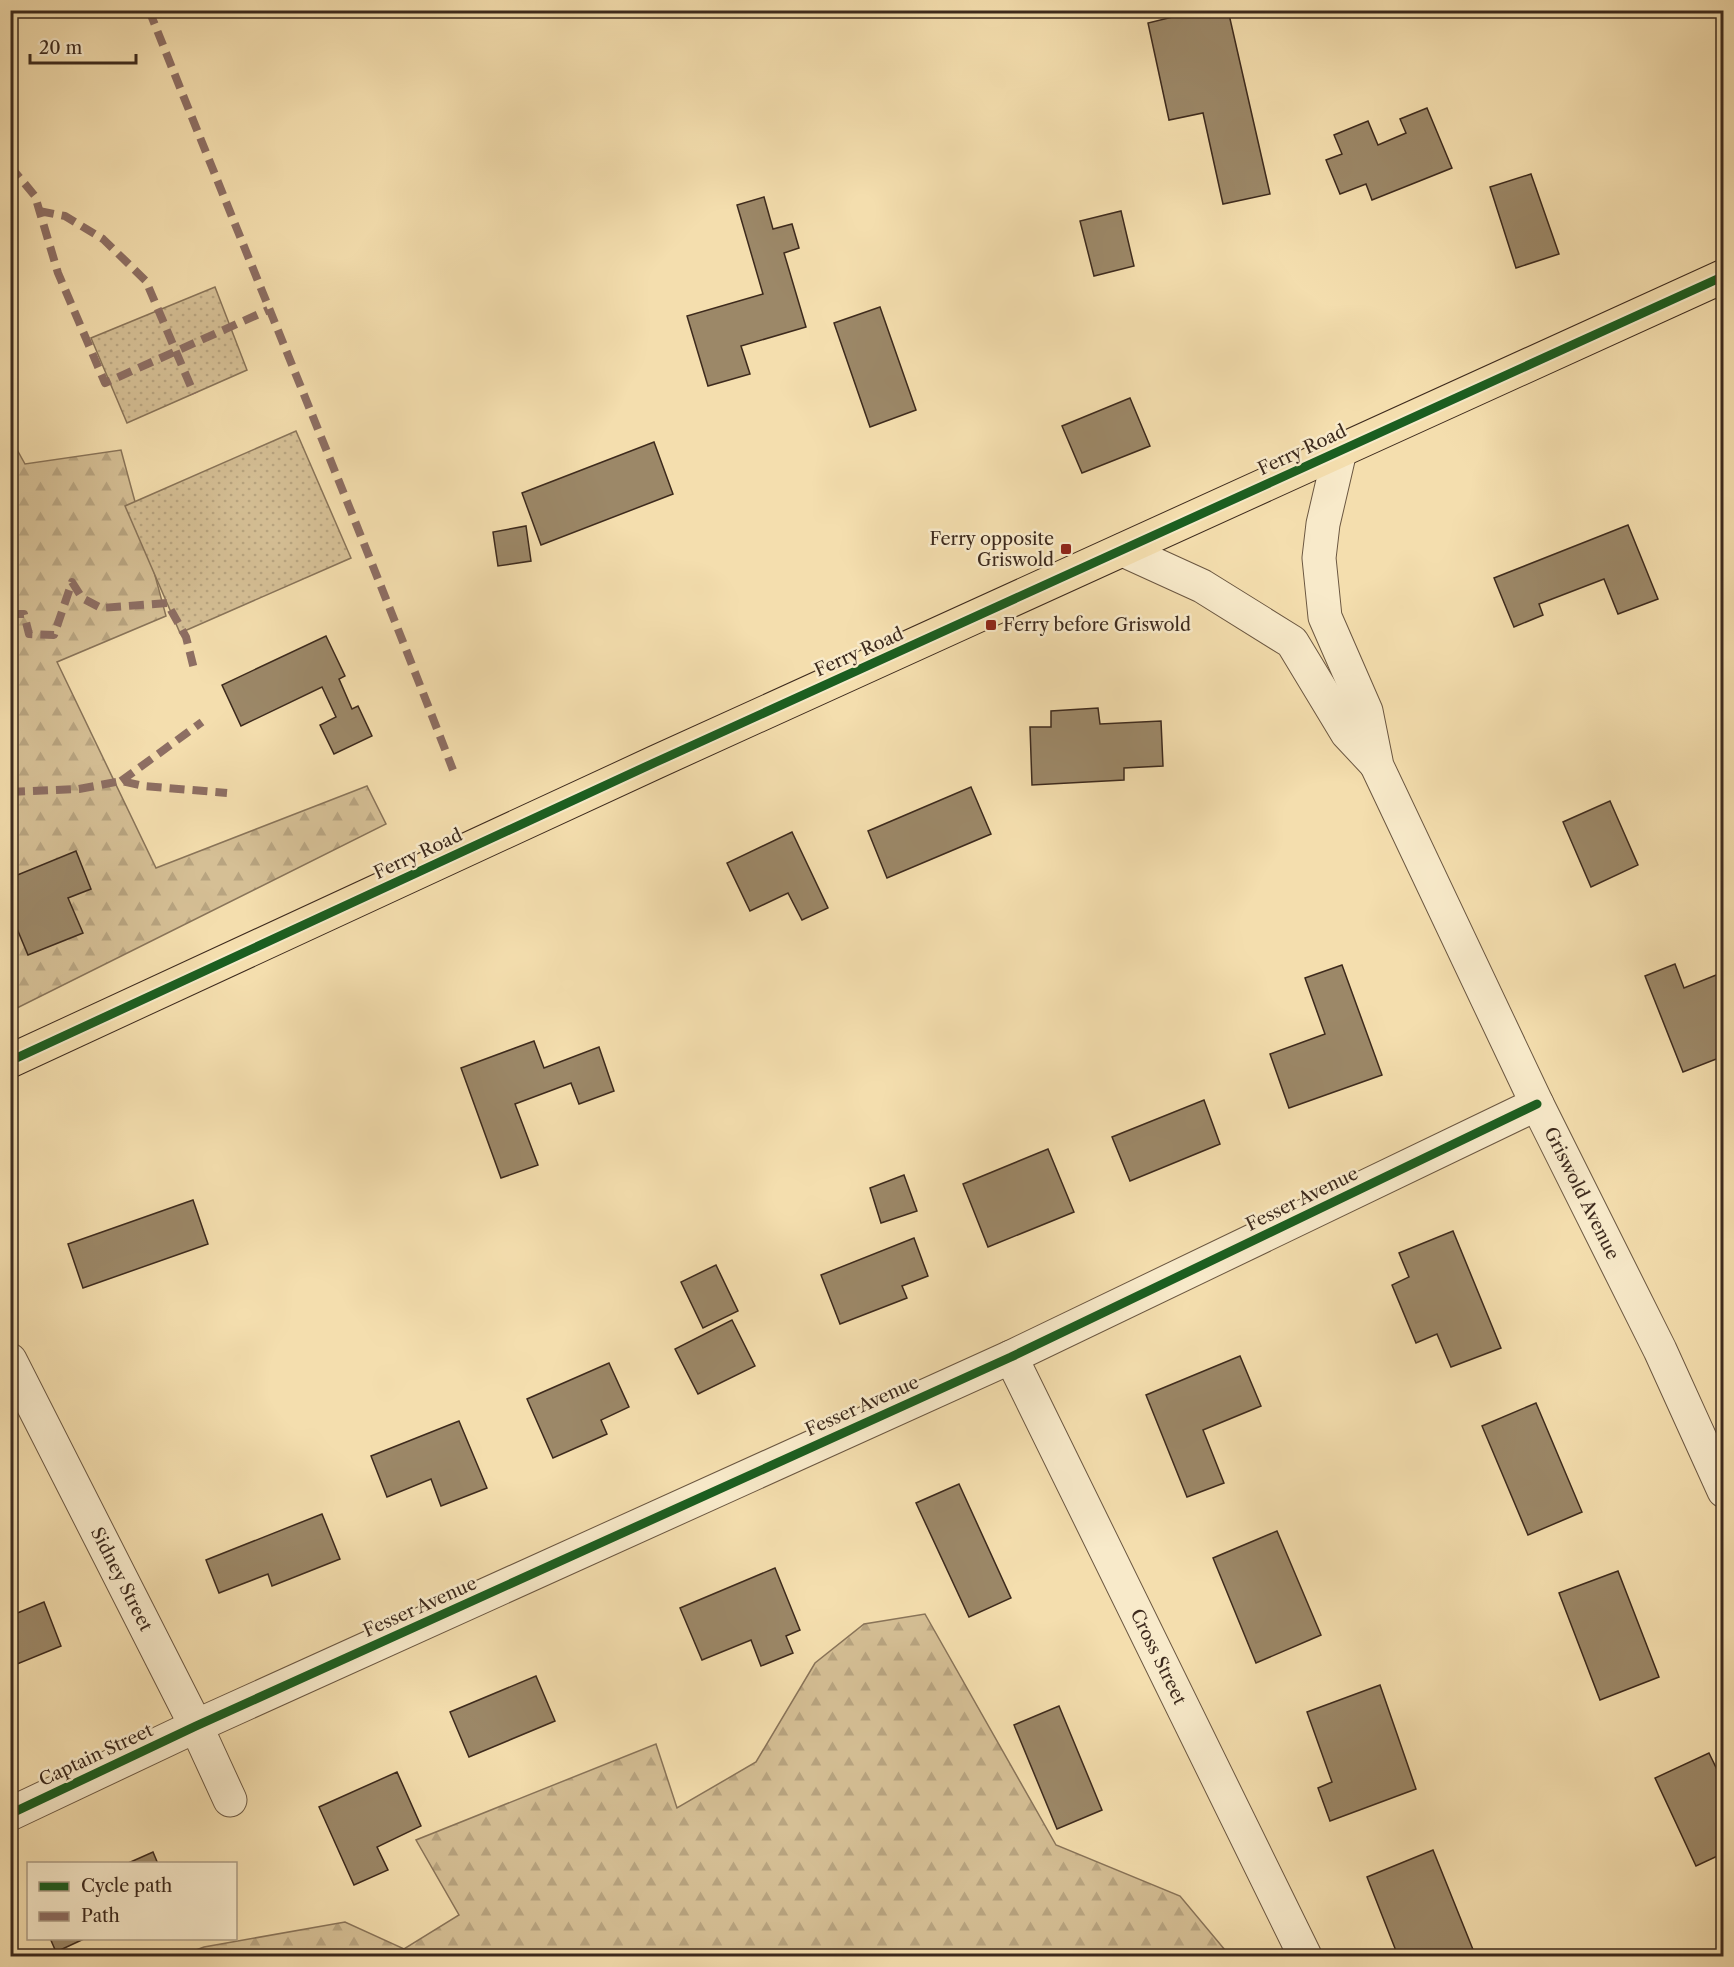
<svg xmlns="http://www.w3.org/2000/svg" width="1734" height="1967" viewBox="0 0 1734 1967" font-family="'Libre Caslon Text',serif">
<defs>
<pattern id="forest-firs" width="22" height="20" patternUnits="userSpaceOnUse" patternTransform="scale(1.5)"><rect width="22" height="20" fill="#d5bf95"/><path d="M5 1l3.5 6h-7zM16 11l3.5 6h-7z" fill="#b8a480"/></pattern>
<pattern id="garden-dots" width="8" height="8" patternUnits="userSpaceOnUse" patternTransform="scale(1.5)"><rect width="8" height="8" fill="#d5bf95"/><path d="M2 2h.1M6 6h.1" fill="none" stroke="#b8a480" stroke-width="1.8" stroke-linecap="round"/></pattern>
</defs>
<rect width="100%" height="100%" fill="#f4deae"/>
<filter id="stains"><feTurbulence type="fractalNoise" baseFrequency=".00333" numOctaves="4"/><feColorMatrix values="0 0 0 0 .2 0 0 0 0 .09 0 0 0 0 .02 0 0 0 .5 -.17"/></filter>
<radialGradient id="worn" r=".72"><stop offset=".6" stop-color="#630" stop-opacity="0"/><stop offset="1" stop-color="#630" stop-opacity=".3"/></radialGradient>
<g fill="url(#forest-firs)" stroke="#897459" stroke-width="1.5">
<polygon points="10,437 25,464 121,450 166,616 57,662 156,868 367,786 386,824 11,1011"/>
<polygon points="925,1614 1056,1845 1180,1896 1230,1956 180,1956 204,1947 345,1922 404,1949 459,1915 416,1840 656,1744 677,1808 756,1762 815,1663 864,1624"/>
</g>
<g fill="url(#garden-dots)" stroke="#897459" stroke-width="1.5">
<polygon points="215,287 247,370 127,423 91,338"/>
<polygon points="296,431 351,558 180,633 125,506"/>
</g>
<g fill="#9c8868" stroke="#3d2a1d" stroke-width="1.5">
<polygon points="1201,10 1228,10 1270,194 1223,204 1203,113 1169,120 1148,23"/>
<polygon points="1427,108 1452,168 1372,200 1366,184 1340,194 1326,160 1342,154 1334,135 1368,121 1378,145 1406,133 1400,119"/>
<polygon points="1531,174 1559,254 1516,268 1490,187"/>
<polygon points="764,197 773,229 792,224 799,248 784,253 806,327 741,346 750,374 708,386 687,316 763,294 737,205"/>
<polygon points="1121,211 1134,266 1094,276 1080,221"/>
<polygon points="880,307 916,410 870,427 834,323"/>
<polygon points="1130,398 1150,446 1082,473 1062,426"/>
<polygon points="654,442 673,494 541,545 522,493"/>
<polygon points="1628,525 1658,599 1618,614 1604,579 1539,604 1543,615 1514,627 1494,578"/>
<polygon points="526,526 531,561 498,566 493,532"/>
<polygon points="326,636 345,676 339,679 352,709 358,706 372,736 334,754 320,725 336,717 322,687 241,726 222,685"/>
<polygon points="1098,708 1100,724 1161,721 1163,766 1124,768 1124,780 1032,785 1030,727 1051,727 1051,711"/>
<polygon points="971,787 991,834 887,878 868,831"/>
<polygon points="1610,801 1638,865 1591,887 1563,822"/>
<polygon points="792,832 828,908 802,920 788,893 750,911 727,863"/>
<polygon points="76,851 91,889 68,898 83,933 28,955 10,912 10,878"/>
<polygon points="1675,964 1684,988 1721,973 1724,981 1724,1056 1683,1072 1645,976"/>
<polygon points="1342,965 1382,1075 1289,1108 1270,1054 1325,1034 1305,978"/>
<polygon points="534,1041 544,1068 599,1047 614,1091 579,1104 571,1083 515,1104 538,1165 501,1178 461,1068"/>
<polygon points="1204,1100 1220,1144 1130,1181 1112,1137"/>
<polygon points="1048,1149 1074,1212 988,1247 963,1184"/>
<polygon points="904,1175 917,1211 881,1223 870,1188"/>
<polygon points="193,1200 208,1244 83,1288 68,1244"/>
<polygon points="1453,1231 1501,1348 1451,1367 1437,1334 1416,1343 1392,1285 1409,1277 1399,1253"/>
<polygon points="914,1238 928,1276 902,1286 907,1298 840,1324 821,1275"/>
<polygon points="716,1265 738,1311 703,1328 681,1282"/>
<polygon points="732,1320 755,1366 698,1394 675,1349"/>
<polygon points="1240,1356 1261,1406 1203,1430 1224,1483 1187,1497 1146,1395"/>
<polygon points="609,1363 629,1407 601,1420 607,1434 553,1458 527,1399"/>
<polygon points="1536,1403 1582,1512 1528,1535 1482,1426"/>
<polygon points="459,1421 487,1488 441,1506 431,1479 387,1497 371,1456"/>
<polygon points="959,1484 1011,1598 969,1617 916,1503"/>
<polygon points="322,1514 340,1559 272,1586 268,1574 219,1593 206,1560"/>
<polygon points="1277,1531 1321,1635 1256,1663 1213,1558"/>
<polygon points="775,1568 800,1630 786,1636 793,1653 761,1666 751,1640 702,1660 680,1608"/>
<polygon points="1618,1571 1659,1677 1600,1700 1559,1593"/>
<polygon points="44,1602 61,1646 10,1667 10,1616"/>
<polygon points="536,1676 555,1721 469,1757 450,1712"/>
<polygon points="1380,1685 1416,1789 1330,1821 1318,1788 1332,1782 1307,1712"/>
<polygon points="1059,1706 1102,1810 1057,1829 1014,1725"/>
<polygon points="1709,1753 1724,1784 1724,1853 1696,1866 1655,1778"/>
<polygon points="397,1772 421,1826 377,1847 388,1870 354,1885 319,1807"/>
<polygon points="1433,1850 1474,1952 1463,1956 1398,1956 1367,1877"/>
<polygon points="153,1852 158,1864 126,1864"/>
<polygon points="50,1938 86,1938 56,1952"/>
</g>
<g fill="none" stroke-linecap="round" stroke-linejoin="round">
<g stroke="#6b5741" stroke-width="35">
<g id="minor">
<path id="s1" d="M1011,1357l294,599"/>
<path id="s2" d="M10,1360l186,366 34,74"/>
<polyline points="10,1814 196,1726 1011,1357 1537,1104"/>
</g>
</g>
<g stroke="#6b5741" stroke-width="35">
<g id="tertiary">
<path id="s3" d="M1340,451l-17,73 -4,34 6,59 41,94 11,55 160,338 123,246 64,141"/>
<polyline points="1123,550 1202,586 1292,642 1347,733 1376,764"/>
</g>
</g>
<g stroke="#3d2a1d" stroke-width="35">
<polyline id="primary" points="10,1061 656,762 1724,276"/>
</g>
<use href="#minor" stroke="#f8eaca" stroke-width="33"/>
<use href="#tertiary" stroke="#f8eaca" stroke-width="33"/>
<use href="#primary" stroke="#f4deae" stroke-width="33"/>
<g stroke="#8d6e63" stroke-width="8" stroke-dasharray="15 8" stroke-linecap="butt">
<path d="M149,10c101,254 206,506 304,760"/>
<polyline points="10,166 35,196 58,273 105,383 268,310"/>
<polyline points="39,211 65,216 103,239 146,281 194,394"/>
<polyline points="10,614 24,614 29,634 54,635 72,582 82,598 101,608 167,603 186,637 194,669"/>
<polyline points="121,781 202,722"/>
<polyline points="10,792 79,789 121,781 144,786 227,793"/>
</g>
<g stroke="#f8eaca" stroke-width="13">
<g id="cycleway">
<polyline points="10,1061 656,762 1724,276"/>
<polyline points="10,1814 196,1726 1011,1357 1537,1104"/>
</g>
</g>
<use href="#cycleway" stroke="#1b5e20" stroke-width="9"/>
</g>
<g fill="#8f2418" stroke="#f8eaca" stroke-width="2">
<rect x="1060" y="543" width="12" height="12" rx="3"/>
<rect x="985" y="619" width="12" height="12" rx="3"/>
</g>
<g text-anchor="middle" stroke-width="5" stroke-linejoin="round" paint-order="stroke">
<g font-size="18" fill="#3d2a1d" stroke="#f8eaca">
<text transform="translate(1302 450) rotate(-25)" y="6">Ferry Road</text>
<text transform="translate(859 652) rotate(-24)" y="6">Ferry Road</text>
<text transform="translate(418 854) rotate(-25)" y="6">Ferry Road</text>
<text dy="6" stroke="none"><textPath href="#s3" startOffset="801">Griswold Avenue</textPath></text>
<text transform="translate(1302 1199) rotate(-26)" y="6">Fesser Avenue</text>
<text transform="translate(862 1406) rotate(-24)" y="6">Fesser Avenue</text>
<text dy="6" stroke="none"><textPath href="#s2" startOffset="246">Sidney Street</textPath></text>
<text transform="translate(420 1607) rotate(-24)" y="6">Fesser Avenue</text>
<text dy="6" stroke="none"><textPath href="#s1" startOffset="334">Cross Street</textPath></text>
<text transform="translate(96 1755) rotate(-25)" y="6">Captain Street</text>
</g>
<g font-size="18" fill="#3d2a1d" stroke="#f8eaca" text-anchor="end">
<text x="1054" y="545">Ferry opposite<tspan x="1054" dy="21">Griswold</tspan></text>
<text x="1003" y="631" text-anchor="start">Ferry before Griswold</text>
</g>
</g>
<rect width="1734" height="1967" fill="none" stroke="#f4deae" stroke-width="36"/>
<rect x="12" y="12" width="1710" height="1943" fill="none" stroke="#3d2a1d" stroke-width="3"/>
<rect x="18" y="18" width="1698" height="1931" fill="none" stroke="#3d2a1d" stroke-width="1.5"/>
<rect x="27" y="1862" width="210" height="78" fill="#f8eaca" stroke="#ad9d85" stroke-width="1.5"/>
<rect x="39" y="1882" width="30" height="9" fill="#1b5e20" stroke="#ad9d85" stroke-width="1.5"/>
<text x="81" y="1892" font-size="18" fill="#3d2a1d">Cycle path</text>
<rect x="39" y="1912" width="30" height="9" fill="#8d6e63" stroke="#ad9d85" stroke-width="1.5"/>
<text x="81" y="1922" font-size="18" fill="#3d2a1d">Path</text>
<path d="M30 54v9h106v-9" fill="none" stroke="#3d2a1d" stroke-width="3"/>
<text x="39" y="54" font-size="18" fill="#3d2a1d" stroke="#f8eaca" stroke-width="4.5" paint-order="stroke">20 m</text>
<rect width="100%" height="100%" filter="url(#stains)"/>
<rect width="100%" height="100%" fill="url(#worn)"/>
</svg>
